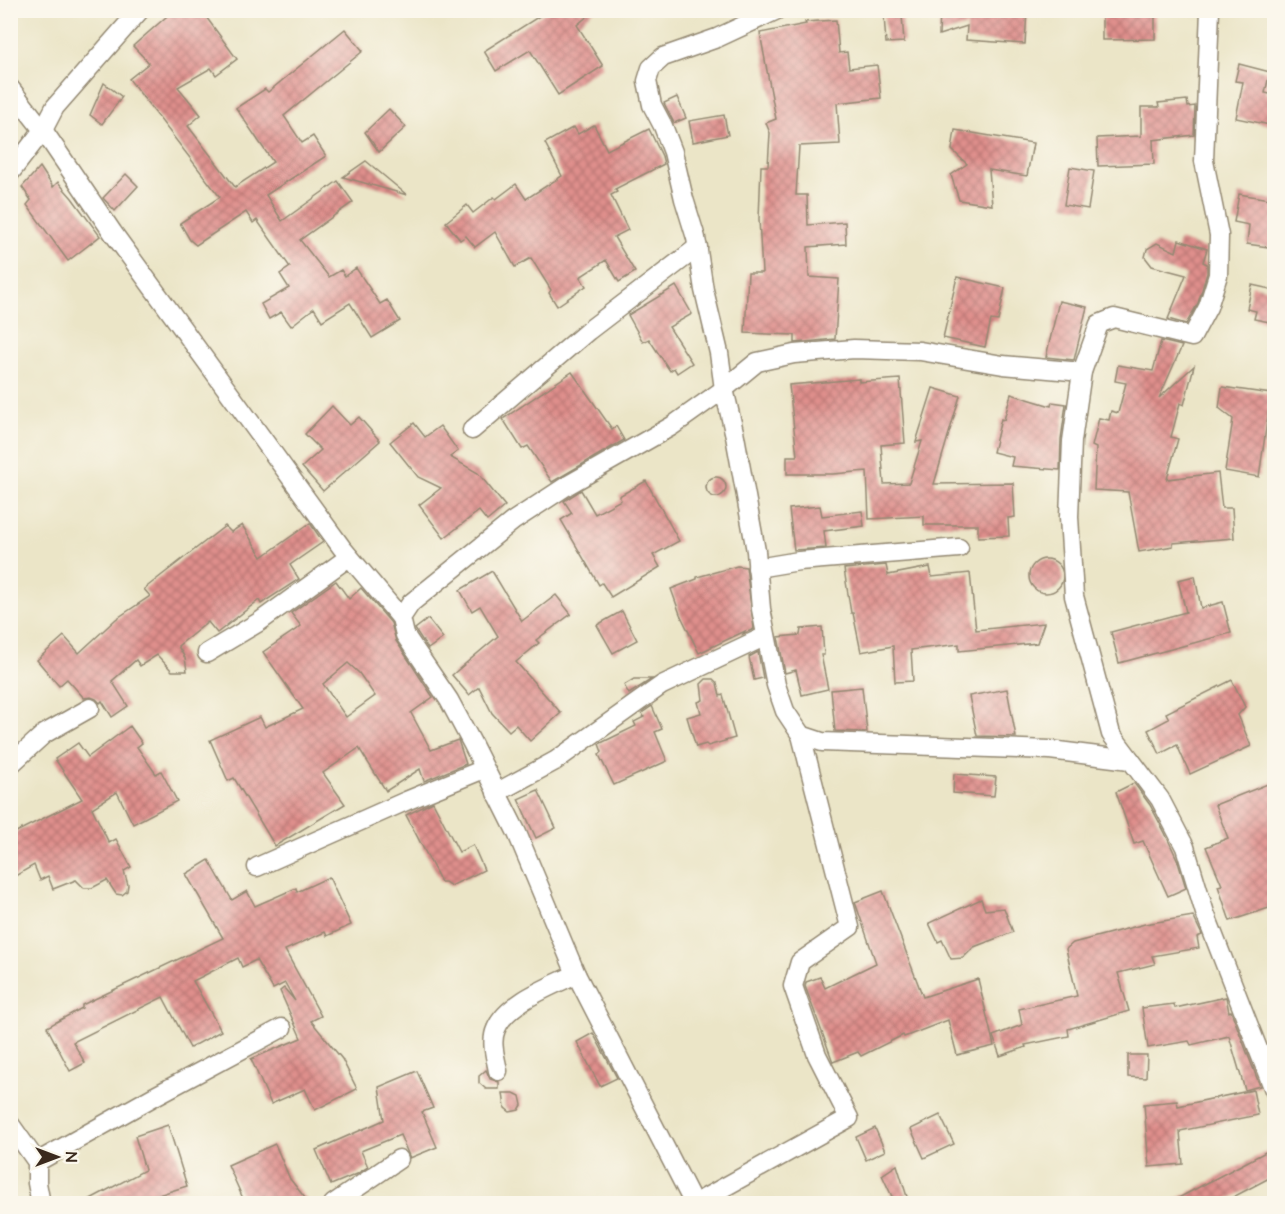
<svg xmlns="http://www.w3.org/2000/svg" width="1285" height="1214" viewBox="0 0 1285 1214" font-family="'Architects Daughter',sans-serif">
<defs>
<pattern id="building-cross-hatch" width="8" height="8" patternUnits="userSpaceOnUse" patternTransform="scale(1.5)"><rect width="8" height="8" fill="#df8f8c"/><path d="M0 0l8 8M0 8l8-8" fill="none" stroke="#b67572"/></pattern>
</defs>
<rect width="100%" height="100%" fill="#fbf7ec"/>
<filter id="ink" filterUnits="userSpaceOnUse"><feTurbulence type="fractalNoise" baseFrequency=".0167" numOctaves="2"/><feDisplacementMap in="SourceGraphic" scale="12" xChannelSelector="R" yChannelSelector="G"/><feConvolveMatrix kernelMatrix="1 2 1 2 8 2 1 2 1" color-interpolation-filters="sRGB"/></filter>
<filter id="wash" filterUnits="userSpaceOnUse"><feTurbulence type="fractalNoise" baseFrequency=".008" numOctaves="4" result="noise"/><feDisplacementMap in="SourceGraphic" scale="24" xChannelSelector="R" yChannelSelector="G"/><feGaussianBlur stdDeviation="1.35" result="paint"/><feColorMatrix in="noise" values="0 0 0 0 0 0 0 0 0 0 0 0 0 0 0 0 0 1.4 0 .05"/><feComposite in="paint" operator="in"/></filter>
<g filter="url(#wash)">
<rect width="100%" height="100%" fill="#ebe5c7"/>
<g id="blocks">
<g fill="url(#building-cross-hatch)" fill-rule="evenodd">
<polygon points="174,10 201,10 237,59 216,75 211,68 178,87 201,115 188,126 235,187 273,162 236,108 265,89 268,92 345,29 363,51 284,116 302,143 313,136 326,156 266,195 282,221 338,181 353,202 300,240 329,277 341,270 345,276 356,268 380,304 387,300 400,321 372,338 350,303 322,321 314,308 291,326 281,312 269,319 261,304 289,288 280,274 290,267 257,220 253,223 246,212 196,245 190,240 180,223 220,197 129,79 149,63 133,46"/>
<polygon points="549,10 595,10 577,25 603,66 558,95 530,50 496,71 484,51"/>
<polygon points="940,10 1027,10 1025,44 966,40 967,26 939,35"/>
<polygon points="1102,10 1155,10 1155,39 1102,40"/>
<polygon points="902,15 904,42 886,43 884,16"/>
<polygon points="836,20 839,53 847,52 849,68 877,65 881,98 837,103 840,144 799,146 796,195 807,195 808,225 845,222 846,244 808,247 809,277 839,279 835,339 795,343 795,335 745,333 748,273 762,273 759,219 761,166 768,166 770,133 766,123 776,119 760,33 806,24 805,22"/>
<polygon points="1239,64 1270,72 1265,93 1275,95 1275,126 1236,118 1243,82 1235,81"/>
<polygon points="104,83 122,97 102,124 90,115"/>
<polygon points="677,97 686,118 674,123 664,103"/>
<polygon points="1187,100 1188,107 1195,106 1194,135 1153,140 1154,164 1098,166 1097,138 1141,136 1141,107 1159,107 1158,103"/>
<polygon points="389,109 406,127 379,152 365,132"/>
<polygon points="724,115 728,135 693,142 689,121"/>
<polygon points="594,125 607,150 649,129 662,156 664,164 615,189 617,192 611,195 628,230 614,237 635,272 619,282 606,260 580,277 586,286 557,306 549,293 551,290 531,258 515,267 495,232 475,247 466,236 460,240 446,222 467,205 473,213 494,197 496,199 516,184 526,199 562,176 545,143 574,127 578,134"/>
<polygon points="955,130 1033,143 1027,176 989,170 992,205 959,200 951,175 967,164 952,150"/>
<polygon points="366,161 407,195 343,177"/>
<polygon points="40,167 53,187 58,182 72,198 100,236 68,261 27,205 31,200 22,187"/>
<polygon points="1070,167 1094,171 1088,209 1064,205"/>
<polygon points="126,174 138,186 115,211 103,198"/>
<polygon points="1239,194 1275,200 1275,248 1247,244 1249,225 1234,222"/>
<polygon points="1179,240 1207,249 1203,262 1207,264 1207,273 1198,303 1186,324 1168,319 1186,275 1152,266 1145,257 1147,249 1157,243 1176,252"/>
<polygon points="957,277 1005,288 998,321 991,320 985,347 943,338"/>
<polygon points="1252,285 1275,290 1275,323 1254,319 1256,311 1247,309"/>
<polygon points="676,286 692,314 669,327 692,363 677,373 674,368 670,371 649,339 643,342 628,315"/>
<polygon points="1059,301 1087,307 1074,360 1046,357"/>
<polygon points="1161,341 1182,346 1159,398 1194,366 1184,405 1180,403 1171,437 1178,439 1167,479 1218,473 1222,508 1232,508 1234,538 1173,543 1173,546 1139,552 1128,492 1094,490 1096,448 1092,446 1099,418 1109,420 1111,411 1118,413 1126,383 1115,381 1118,365 1153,371"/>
<polygon points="572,372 612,429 616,426 624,440 552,482 528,446 522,449 503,419"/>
<polygon points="859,379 859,382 900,379 905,443 881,445 884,484 909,483 922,441 916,442 933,388 960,396 934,484 1013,483 1015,517 1008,518 1009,536 978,537 978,525 924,525 924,516 869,519 867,471 833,474 787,474 787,456 797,456 789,385"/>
<polygon points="1222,387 1271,394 1259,477 1225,471 1233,419 1219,408"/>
<polygon points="1011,394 1051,406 1052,402 1066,404 1061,439 1060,470 1011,466 1013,457 993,452 1001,419 1004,420"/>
<polygon points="332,406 350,425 359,417 380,441 323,491 302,467 321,450 305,434"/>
<polygon points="414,423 425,437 440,426 458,451 450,457 478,473 505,506 487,521 479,511 444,538 419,505 441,488 418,477 390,442"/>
<circle cx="716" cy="487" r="10"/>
<polygon points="646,481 679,541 653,555 660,567 611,597 602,583 599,585 561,520 572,513 564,501 581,490 595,514 621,500 619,496"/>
<polygon points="820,506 822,516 862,511 864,526 824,531 826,548 794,550 789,509"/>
<polygon points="310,523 323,542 290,565 299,579 261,604 259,600 217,633 208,622 178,646 185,658 187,671 172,671 157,655 140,666 136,660 112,681 128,706 112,717 102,701 100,703 96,699 91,697 84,698 67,679 59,686 37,660 64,636 79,653 116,619 150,596 144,589 225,526 231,532 242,525 262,557"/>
<circle cx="1046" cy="576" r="17"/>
<polygon points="886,565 888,575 930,567 932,577 970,573 976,630 1044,623 1037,643 959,651 959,644 911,650 913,681 895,682 893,646 861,652 853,613 851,613 844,569"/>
<polygon points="737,566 746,567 754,629 743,634 745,631 699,653 680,614 671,589 697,579 697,577"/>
<polygon points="492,571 522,621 556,595 571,614 536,640 539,643 516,662 561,713 530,741 516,725 509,731 492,713 479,687 469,695 452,675 498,636 480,606 472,611 460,590"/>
<polygon points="1195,576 1201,608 1223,602 1231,633 1119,663 1111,632 1186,612 1178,580"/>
<path d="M336,581l13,18 12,-11 30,35 5,18 37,56 -22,16 20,37 27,-10 8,24 -42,17 -4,-12 -34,22 -27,-43 -36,25 22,31 -70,42 -41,-68 -6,3 -18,-41 50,-23 5,10 38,-18 -40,-57 38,-26 -10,-13zM348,663l11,10 16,23 -29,21 -23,-33z"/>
<polygon points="622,611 637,640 613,653 597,625"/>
<polygon points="428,619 443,638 428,649 415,629"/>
<polygon points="822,627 824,655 821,655 828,689 802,695 796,670 785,673 778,637 800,635 801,629"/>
<polygon points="758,652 763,678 754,680 749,657"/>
<polygon points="634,679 652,679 629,694 624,685"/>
<polygon points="706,679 713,679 717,683 720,696 723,695 735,738 708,746 706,744 696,747 687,717 701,713 698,702 703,700 701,684"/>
<polygon points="1232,680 1245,707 1238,715 1251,746 1190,774 1177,745 1160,754 1148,730 1169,719 1166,713"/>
<polygon points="862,687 867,732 835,731 831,690"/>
<polygon points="1007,689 1016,737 977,736 969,696"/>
<polygon points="652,706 662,729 655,732 667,761 614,785 599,755 602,752 599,744 636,726 634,722 644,717 642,713"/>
<polygon points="130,726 142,743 137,747 156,774 161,771 177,801 133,824 117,792 92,808 109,843 116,839 131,867 124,871 128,885 127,891 122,895 116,894 107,880 92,888 84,888 76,880 53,889 48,876 40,880 34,865 10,879 10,835 82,799 55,759 78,743 88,757"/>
<polygon points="954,774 996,777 994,796 953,793"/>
<polygon points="1275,781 1275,906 1230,921 1218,886 1222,885 1206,847 1228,838 1215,805"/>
<polygon points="1134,783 1150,805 1165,833 1177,859 1186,888 1168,896 1143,841 1134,844 1116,792"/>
<polygon points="538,790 556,828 536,838 518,799"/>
<polygon points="433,802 459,852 473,845 484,870 451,886 445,882 441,882 406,815"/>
<polygon points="209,860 232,900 247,891 255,906 296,888 297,892 329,877 351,925 327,936 325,932 285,950 321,1016 311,1021 342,1059 357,1089 315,1110 305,1089 271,1104 251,1059 301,1038 280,991 284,988 295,1001 285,983 273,989 256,960 242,967 238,958 193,981 221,1031 190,1048 163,997 73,1042 85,1063 70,1071 47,1027 82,1008 82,1005 223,938 186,874"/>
<polygon points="883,891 923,997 978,979 994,1046 957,1055 948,1020 904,1037 903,1035 861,1056 858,1052 833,1062 805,986 806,982 820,977 825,988 876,963 855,902"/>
<polygon points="981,899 985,910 1004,908 1013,932 974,947 963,958 951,959 942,940 938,942 929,923"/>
<polygon points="1193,916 1202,935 1197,937 1199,948 1152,956 1155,964 1118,973 1129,1011 1068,1029 1069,1036 1025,1045 1026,1047 1000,1056 993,1036 1022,1025 1019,1009 1077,996 1066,949 1073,943 1145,924"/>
<polygon points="1226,997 1229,1012 1231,1011 1260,1086 1245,1090 1229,1036 1191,1045 1189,1041 1148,1048 1142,1008 1174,1004 1175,1008"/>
<polygon points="593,1033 617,1078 600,1086 577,1042"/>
<polygon points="1128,1055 1147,1055 1146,1078 1128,1077"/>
<polygon points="486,1070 490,1079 499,1082 499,1089 486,1089 479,1083 479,1076"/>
<polygon points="417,1071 433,1108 422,1112 437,1147 410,1158 400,1135 361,1151 368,1167 357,1174 331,1185 316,1150 384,1120 379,1087"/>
<polygon points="1253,1090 1258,1115 1180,1131 1183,1164 1149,1167 1144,1104 1177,1101 1178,1106"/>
<polygon points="503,1093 514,1093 520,1096 522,1105 519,1110 510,1112 505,1108"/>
<polygon points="940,1115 954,1144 924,1158 911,1129"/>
<polygon points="168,1125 187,1186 133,1203 83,1203 145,1170 135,1136"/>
<polygon points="875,1128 885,1151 866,1160 856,1137"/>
<polygon points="275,1144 290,1179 309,1203 245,1203 228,1165"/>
<polygon points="1275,1147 1275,1175 1222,1203 1169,1203"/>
<polygon points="897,1165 909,1203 895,1203 882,1175"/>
</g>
</g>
</g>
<g filter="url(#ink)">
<use href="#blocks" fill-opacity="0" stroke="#938872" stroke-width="1.5"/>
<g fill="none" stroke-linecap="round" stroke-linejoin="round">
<g stroke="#938872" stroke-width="21">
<g id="street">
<polyline points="777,10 717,38 663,57 651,68 647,81 652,105 663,126 673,152 684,199 696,238 704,290 719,353 724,389 735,436 756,551 761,609 776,685 785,711 801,735 822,742 1050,750 1130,760"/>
<polyline points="1210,10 1204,161 1219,235 1218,275 1208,307 1192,337 1114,318 1099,324 1082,372 1072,441 1069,517 1074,596 1111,734 1160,799 1185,847 1205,913 1274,1090"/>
<polyline points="10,88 43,130 113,233 342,548 401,618"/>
<polyline points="10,173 43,130 55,107 140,10"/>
<polyline points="472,430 588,331 698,247"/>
<polyline points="757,568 799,561 959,548"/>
<polyline points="207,653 259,622 349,557"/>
<polyline points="10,765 44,734 90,708"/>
<polyline points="496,793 555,761 662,685 766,636"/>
<polyline points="257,867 406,801 484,769"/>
<path d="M498,1071c-2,-12 -8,-29 -2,-42 11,-27 56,-43 80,-55"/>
<polyline points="10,1124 37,1162 37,1183 41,1204"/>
<polyline points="37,1162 153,1097 282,1028"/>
<polyline points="693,1202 576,974 517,833 472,743 449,700 405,635 401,618 411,603 513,521 568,485 672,426 724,389 757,362 794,354 854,349 920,351 1003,365 1082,372"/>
<polyline points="333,1204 399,1159"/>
<polyline points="694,1204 849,1118 817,1055 793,986 800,962 850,927 801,735"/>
</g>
</g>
<use href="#street" stroke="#fff" stroke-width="18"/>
</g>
</g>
<rect width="1285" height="1214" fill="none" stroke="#fbf7ec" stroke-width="36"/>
<g transform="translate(57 1157) rotate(90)" stroke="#fbf7ec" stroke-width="4.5" paint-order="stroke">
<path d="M0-4.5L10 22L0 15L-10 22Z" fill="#3b2a1e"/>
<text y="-9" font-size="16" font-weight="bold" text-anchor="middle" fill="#3b2a1e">N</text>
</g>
</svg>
